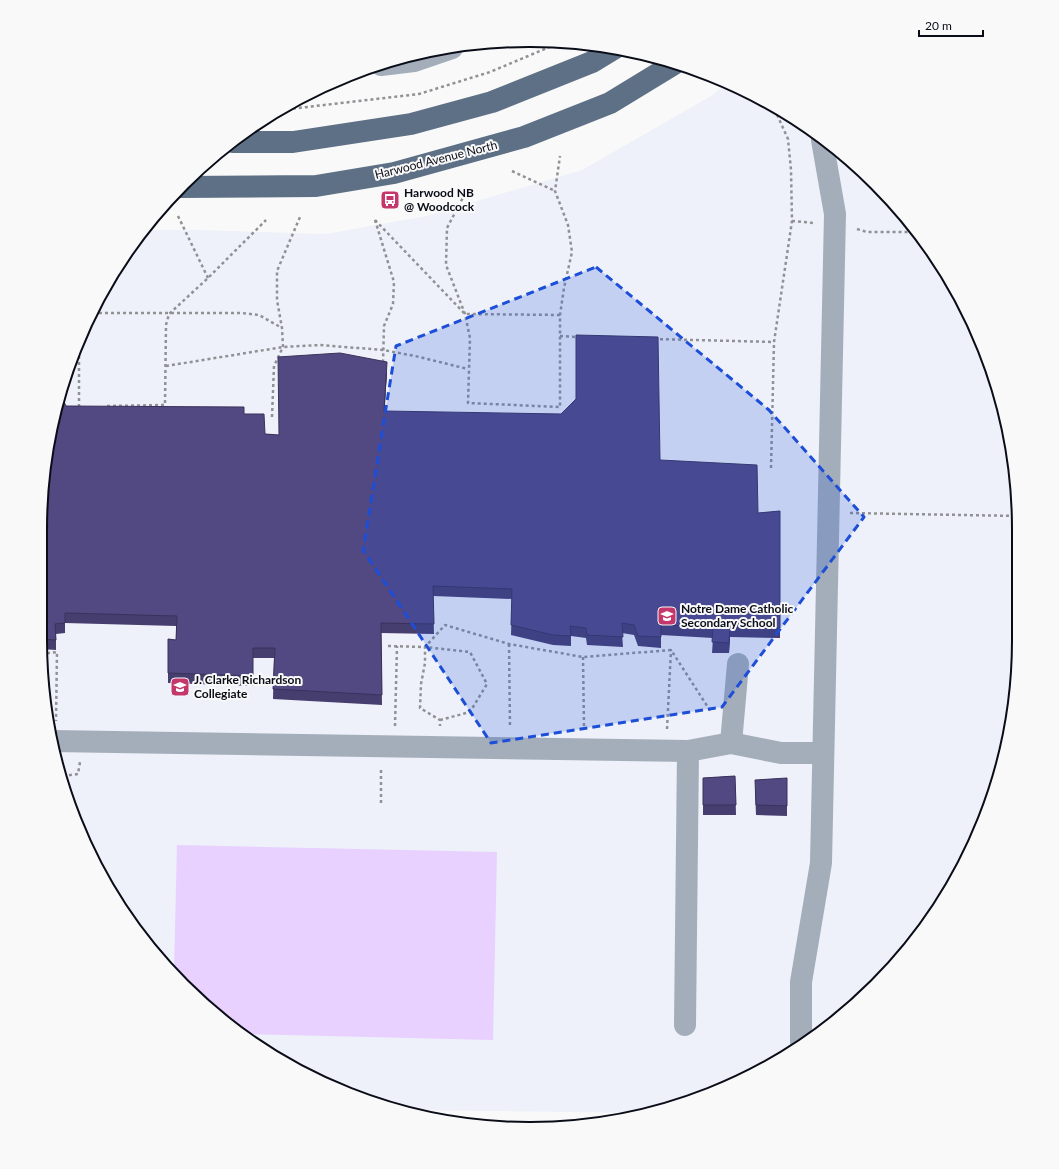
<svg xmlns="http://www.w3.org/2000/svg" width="1059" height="1169" viewBox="0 0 1059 1169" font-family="Lato,sans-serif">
<rect width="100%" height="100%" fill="#f9f9f9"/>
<polygon fill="#eef1f9" points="728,83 801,122 875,183 936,257 982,342 1010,434 1019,529 1015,703 993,797 954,884 898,962 827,1028 717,1092 646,1113 397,1110 313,1078 231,1028 141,938 90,856 49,735 40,639 41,498 49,434 77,342 122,258 145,230 200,230 325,234 427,216 582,170 711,96"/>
<polygon fill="#e8d1ff" points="177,845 497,852 493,1040 242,1034 231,1028 174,971"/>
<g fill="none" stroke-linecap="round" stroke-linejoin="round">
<g stroke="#8f9195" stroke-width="2.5" stroke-dasharray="3 3" stroke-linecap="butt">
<polyline points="281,110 419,94 490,72 559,43"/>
<polyline points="512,171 555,191"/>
<polyline points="468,188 447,228 446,265 465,314 470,338 468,403 560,407 560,315 564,288 572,252 568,225 555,191 560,156"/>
<polyline points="178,216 208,278"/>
<polyline points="375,220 465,314 560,315"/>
<polyline points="375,220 394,282 393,304 384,326 383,363"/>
<polyline points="792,221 814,223"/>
<polyline points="857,229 867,232 916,232"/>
<polyline points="93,313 242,313 259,315 282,328"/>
<polyline points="560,336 577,337"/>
<polyline points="79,338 79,407 82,407"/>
<polyline points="654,339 774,342"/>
<polyline points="166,366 283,347 320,345 383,350 415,356 468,369"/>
<polyline points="107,406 165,405 166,325 169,314 208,278 266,220"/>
<polyline points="272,417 274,366 283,347 282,328 277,300 277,271 300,217"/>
<polyline points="771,468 774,342 792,221 791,170 788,139 774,108"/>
<polyline points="850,513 1018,516"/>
<polyline points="509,644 510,727"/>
<polyline points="388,646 425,647 445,625 509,644 583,657 671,650 711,712"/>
<polyline points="41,654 57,652 56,721"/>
<polyline points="583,657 584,727"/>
<polyline points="440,720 470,712 487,684 470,652 425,647 425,663 421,684 420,708 440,720 440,726"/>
<polyline points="395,726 397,646"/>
<polyline points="667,729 671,650"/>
<polyline points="63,776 78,774 80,762"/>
<polyline points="381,803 381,767"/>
</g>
<g stroke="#a4aeba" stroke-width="22">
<polyline points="381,65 414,61 452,48"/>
<polyline points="52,741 688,751 731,743 781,753 823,753"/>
<polyline points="731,743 738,664"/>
<polyline points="685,1025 688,751"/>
<polyline points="801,1043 801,982 821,863 835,214 822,140"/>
</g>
<g stroke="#5e7085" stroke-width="22">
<polyline points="233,142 293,142 411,124 492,102 592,62 615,48"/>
<polyline points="180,187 316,186 394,173 524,137 610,103 674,64"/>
</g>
</g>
<g fill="#473e70">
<polygon points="387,372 384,411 660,460 758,513 780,511 780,638 730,637 729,653 712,653 713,638 661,635 661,648 638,646 634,635 622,633 623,647 587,645 586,638 571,636 571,646 553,645 511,635 512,599 433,596 434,634 381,633 382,705 273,699 274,658 253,658 253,686 168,683 168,639 176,640 176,626 65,623 65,633 56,634 56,650 41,649 40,640 41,498 66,406 244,414 265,434 279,435"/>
<polygon points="735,776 736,815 703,815 703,778"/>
<polygon points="787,778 787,816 756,815 755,790"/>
</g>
<g fill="#39325b">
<polygon points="387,362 387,372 384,421 384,411"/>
<polygon points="730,627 730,637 729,653 729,643"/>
</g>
<g fill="#524882" stroke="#39325b">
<polygon points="576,335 658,337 660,460 757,465 758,513 780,511 780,628 730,627 729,643 712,642 713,627 661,625 661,637 638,636 634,625 622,623 623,637 587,635 586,628 570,626 571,636 553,635 511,625 512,589 433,586 434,624 381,623 382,695 273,689 275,648 253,648 253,676 168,673 168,639 176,640 177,616 65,613 65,623 55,624 56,640 40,639 41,498 49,434 61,396 66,406 244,407 244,414 264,414 265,434 279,435 278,357 340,353 387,362 384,411 561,414 576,399"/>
<polygon points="735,776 736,805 703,805 703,778"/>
<polygon points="787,778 787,806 756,805 755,780"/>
</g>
<path fill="#1d4ed8" fill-opacity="0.2" stroke="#1d4ed8" stroke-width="3" stroke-dasharray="8 5" stroke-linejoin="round" d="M596,267l173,143 95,107 -142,190 -231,36 -128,-193 33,-204z"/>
<defs>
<g id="bus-square" transform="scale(1)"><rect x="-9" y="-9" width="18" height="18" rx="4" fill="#c3376b" stroke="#f9f9f9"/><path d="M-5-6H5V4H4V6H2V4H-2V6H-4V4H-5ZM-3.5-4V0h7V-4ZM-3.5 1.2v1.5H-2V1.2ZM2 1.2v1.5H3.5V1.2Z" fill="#fff"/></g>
<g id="school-square" transform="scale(1)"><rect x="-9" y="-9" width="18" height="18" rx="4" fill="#c3376b" stroke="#f9f9f9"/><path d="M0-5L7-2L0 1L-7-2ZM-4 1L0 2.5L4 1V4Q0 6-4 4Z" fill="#fff"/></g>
</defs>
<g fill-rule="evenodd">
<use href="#bus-square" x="390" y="200"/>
<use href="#school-square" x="667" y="616"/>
<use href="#school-square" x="180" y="687"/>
</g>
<g text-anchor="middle" stroke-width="4" stroke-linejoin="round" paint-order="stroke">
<g font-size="12" fill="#0a0d18" stroke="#f9f9f9">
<text transform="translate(436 160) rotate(-14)" y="4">Harwood Avenue North</text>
</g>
<g font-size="12" font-weight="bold" fill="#0a0d18" stroke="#f9f9f9" text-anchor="start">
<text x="404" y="197">Harwood NB<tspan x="404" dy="14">@ Woodcock</tspan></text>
<text x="681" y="613">Notre Dame Catholic<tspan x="681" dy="14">Secondary School</tspan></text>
<text x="194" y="684">J. Clarke Richardson<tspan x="194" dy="14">Collegiate</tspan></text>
</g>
</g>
<path d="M0 0H1059V1169H0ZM529 47H530A482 482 0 0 1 1012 529V640A482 482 0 0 1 530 1122H529A482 482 0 0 1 47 640V529A482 482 0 0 1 529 47Z" fill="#f9f9f9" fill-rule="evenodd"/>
<path fill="none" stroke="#0a0d18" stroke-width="2" d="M529 47H530A482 482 0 0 1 1012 529V640A482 482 0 0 1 530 1122H529A482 482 0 0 1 47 640V529A482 482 0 0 1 529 47Z"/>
<path d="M919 30v6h64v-6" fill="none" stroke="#0a0d18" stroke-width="2"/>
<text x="925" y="30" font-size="12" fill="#0a0d18" stroke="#f9f9f9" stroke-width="3" paint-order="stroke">20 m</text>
</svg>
